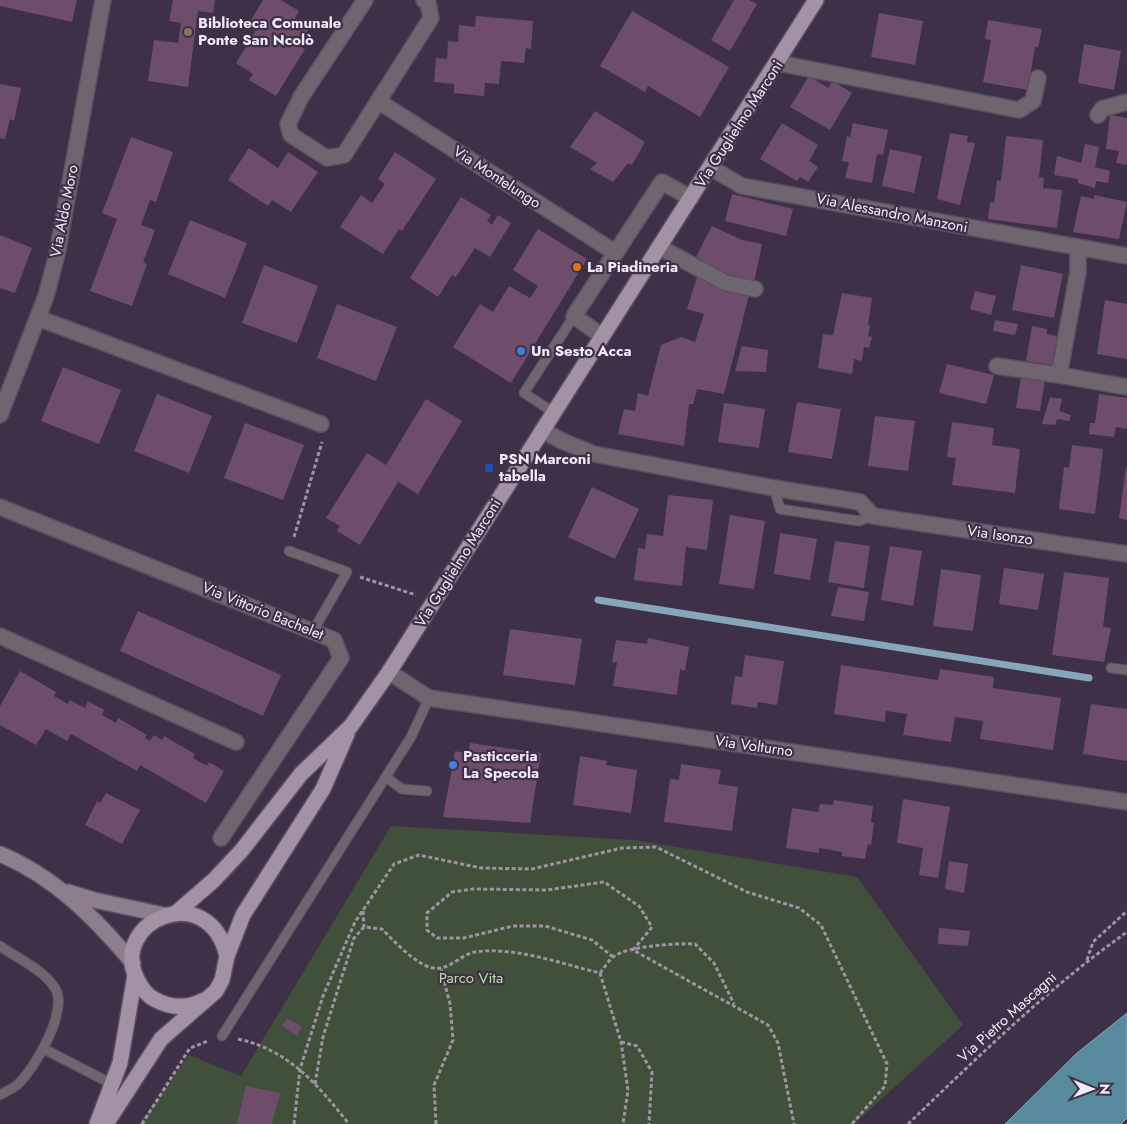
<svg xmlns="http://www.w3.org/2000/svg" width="1127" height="1124" viewBox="0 0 1127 1124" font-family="Jost,sans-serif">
<rect width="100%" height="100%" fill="#3e3147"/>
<polygon fill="#41503a" points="391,826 634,840 857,877 963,1025 854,1124 139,1124 189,1055 241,1076"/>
<polygon fill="#588a9e" stroke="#86a7b9" points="1127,1013 1127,1118 1121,1124 1005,1124 1077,1053"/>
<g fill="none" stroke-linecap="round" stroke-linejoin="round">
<polyline stroke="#86a7b9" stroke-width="7" points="598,600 1089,678"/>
</g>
<g fill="#6d4d6b">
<polygon points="0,0 77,0 72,22 0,6"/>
<polygon points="173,0 215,0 213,13 198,11 188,87 148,81 154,40 178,43 181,23 169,21"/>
<polygon points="263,0 281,0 299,11 295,18 310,27 299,46 305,49 276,96 249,80 253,74 236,63 259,25 251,20"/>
<polygon points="734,0 749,0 757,4 730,51 711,40"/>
<polygon points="632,11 729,67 700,117 648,86 645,92 600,66"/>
<polygon points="879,13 923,21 915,65 871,57"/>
<polygon points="476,16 533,21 531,49 526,48 524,63 501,61 499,84 485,83 484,96 454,93 454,84 434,82 436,58 447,59 448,41 458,42 459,25 475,27"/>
<polygon points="988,20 1042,29 1038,47 1035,47 1028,90 983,82 991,40 985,39"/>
<polygon points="1084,44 1121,51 1114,90 1078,83"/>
<polygon points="809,76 828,88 833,81 852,93 830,130 790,107"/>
<polygon points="0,84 21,88 14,121 10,119 5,139 0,138"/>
<polygon points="595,111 645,142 632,165 628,163 613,182 590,169 597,163 570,147"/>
<polygon points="1110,115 1127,118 1127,165 1116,163 1119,151 1106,149"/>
<polygon points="782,123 818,145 809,161 818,167 808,182 800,177 797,181 760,159"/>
<polygon points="853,123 888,130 883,155 877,154 872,183 845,178 849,162 842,161 847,136 850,137"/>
<polygon points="950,133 968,136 967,142 975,143 960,205 937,199"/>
<polygon points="1006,136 1043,140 1039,177 1044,178 1043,188 1062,190 1057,228 988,219 990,202 994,203 997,180 1001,181"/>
<polygon points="131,137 173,152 156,202 150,200 141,225 155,230 143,262 147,264 132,306 90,291 117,219 102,213"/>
<polygon points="1085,144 1099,147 1095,167 1110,171 1108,183 1096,181 1095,188 1078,183 1078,179 1054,175 1057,156 1081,163"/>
<polygon points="249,148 278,168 288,152 318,172 291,212 272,200 268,206 228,180"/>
<polygon points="890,149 922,156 914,193 882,186"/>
<polygon points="395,152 436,179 402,231 399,229 383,254 340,227 361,195 372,203 385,184 378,179"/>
<polygon points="732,194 793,209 786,236 725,221"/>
<polygon points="1094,195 1127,202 1119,239 1073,232 1081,196 1094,199"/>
<polygon points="461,197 491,215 487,221 492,225 498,215 511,223 490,257 475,248 456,277 452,275 438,297 410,278"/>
<polygon points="190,220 247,243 225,298 168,274"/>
<polygon points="712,226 742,240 762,244 754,283 731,278 695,259"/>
<polygon points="538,229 587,259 511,383 453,347 480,304 493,312 509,286 530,298 538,286 513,270"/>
<polygon points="0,235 32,248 15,293 0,288"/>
<polygon points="264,265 318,286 297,343 242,323"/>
<polygon points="1021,265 1063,274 1054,318 1012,310"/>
<polygon points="697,277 749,295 724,394 697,389 693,404 689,404 684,446 618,434 624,409 635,411 638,393 648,396 661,345 681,337 695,342 704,314 687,309"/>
<polygon points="975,291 996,296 991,315 970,309"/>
<polygon points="842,293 872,298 868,325 870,325 868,336 872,337 869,348 864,347 862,361 854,359 852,374 818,368 823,334 833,335"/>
<polygon points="1105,300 1127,304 1127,359 1097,354"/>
<polygon points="337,304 397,327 376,381 317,358"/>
<polygon points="995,320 1018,324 1015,335 993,331"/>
<polygon points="1032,326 1047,329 1047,334 1057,336 1053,365 1026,361"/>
<polygon points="742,346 768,350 766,372 735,371"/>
<polygon points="947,364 994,375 986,404 939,393"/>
<polygon points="63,367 121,390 99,444 41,421"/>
<polygon points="1022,370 1046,374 1040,411 1016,408"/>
<polygon points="157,394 212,416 189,473 134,451"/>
<polygon points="1099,394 1127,398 1127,429 1116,427 1114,437 1089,434 1090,423 1095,423"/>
<polygon points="1050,397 1062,399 1059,411 1071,415 1069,421 1057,419 1055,425 1042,424"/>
<polygon points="426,399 462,421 418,494 398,482 360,545 337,531 340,526 326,518 367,453 386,465"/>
<polygon points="797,402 841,409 832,459 788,452"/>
<polygon points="724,403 765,409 759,448 718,442"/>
<polygon points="875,416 915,421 908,471 868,466"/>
<polygon points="952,422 994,428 992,445 1020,449 1015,493 952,485 956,458 947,457"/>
<polygon points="245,423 304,445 283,500 224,478"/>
<polygon points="1072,445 1103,449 1095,514 1059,509 1064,467 1069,468"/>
<polygon points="1126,467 1127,467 1127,520 1119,518"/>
<polygon points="592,487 639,509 615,559 568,537"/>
<polygon points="668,495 713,500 707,550 686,547 682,586 634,580 638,548 645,549 647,534 663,536"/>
<polygon points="730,515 765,521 754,589 719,584"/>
<polygon points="780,533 817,539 810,580 774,574"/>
<polygon points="835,541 870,546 864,588 828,582"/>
<polygon points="890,546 922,551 913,606 881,600"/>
<polygon points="1004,568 1044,574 1038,610 999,604"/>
<polygon points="941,569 981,575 973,631 933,626"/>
<polygon points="1064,572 1109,578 1103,627 1111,628 1104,662 1052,655"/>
<polygon points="838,587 869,592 864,621 831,616"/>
<polygon points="138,611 281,675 263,716 120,651"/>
<polygon points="510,629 582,639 575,685 503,675"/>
<polygon points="648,638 689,647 685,671 680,669 677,695 613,686 617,662 612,662 616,640 647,644"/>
<polygon points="745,655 784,661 777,705 758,702 757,708 731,704 735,676 742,677"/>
<polygon points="841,665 938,680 940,669 994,677 993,688 1061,698 1053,750 980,739 983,721 955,717 951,742 903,735 907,714 886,711 885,722 834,714"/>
<polygon points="20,671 56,692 54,696 68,704 70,700 85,708 88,701 104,710 102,715 116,723 118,718 147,735 145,738 150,741 154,735 162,740 164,736 195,754 193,758 207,766 209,762 224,771 206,803 140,765 137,771 71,734 67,741 46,729 36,745 0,725 0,706"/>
<polygon points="1091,704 1127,709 1127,761 1083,754"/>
<polygon points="470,743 541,753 530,823 443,817 455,751 468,754"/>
<polygon points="580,756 607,761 606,765 637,770 631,813 573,805"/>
<polygon points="681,764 721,770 718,784 738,787 732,831 664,822 670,779 679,780"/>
<polygon points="106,793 140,810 122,844 85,825 97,801 100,803"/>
<polygon points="903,799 950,807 938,878 919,875 923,848 897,843"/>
<polygon points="834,800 873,806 871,822 874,823 871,845 868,844 865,859 842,856 842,852 819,848 819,853 786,848 792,808 818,812 820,804 833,805"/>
<polygon points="949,861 968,864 964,893 945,889"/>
<polygon points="939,928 970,931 968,946 938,944"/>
<polygon points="287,1018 302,1027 297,1036 282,1026"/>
<polygon points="246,1086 280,1093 272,1124 237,1124"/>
</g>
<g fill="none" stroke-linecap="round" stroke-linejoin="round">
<g stroke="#5b4f63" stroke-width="11">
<g id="lane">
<polyline points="553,412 524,393 574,316"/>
<polyline points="774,488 780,509 859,521 873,516"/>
<polyline points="289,551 347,572 313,631"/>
<polyline points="1111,668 1127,670"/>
<polyline points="386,777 402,789 427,791"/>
<path d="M0,946c18,13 43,23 55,42 14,23 -21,82 -38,97 -5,4 -12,7 -17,10"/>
<polyline points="222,1036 411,737 429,698"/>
<polyline points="44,1049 112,1084"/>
</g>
</g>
<g stroke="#5b4f63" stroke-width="18">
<g id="street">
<polyline points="365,0 301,97 288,124 291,135 327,158 344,155 431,18 428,3 424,0"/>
<polyline points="778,63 1019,110 1033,101 1038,78"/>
<polyline points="378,101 616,253"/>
<polyline points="1098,115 1102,109 1127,102"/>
<polyline points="711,168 742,186 1127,256"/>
<polyline points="659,247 726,283 755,289"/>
<polyline points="1078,247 1078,272 1059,375 1127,387"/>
<polyline points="38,318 321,424"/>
<polyline points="602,336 574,316 662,182 691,198"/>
<polyline points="997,366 1059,375"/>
<polyline points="0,415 46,296 57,254 103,0"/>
<polyline points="542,430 562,441 594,454 774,488 860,502 873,516 1127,554"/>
<polyline points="0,507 334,640 341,658 221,838"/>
<polyline points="0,636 236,742"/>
<polyline points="389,672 429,698 1127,802"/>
</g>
</g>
<g stroke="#5b4f63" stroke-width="18">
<g id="secondary">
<path d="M0,854c55,23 95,64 133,109"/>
<polyline points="68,892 94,900 164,915"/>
</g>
</g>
<g stroke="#5b4f63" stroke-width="18">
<g id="primary">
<polyline points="176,913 214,880 242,850 301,774 351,726 389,672 816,0"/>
<path d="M202,1001c-16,8 -32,7 -48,-2 -8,-4 -13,-12 -17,-20 -29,-57 71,-102 90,-23"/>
<polyline points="97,1124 120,1063 135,975"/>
<polyline points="106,1124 161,1039 216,991 222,980 227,956 243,915 323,789 347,734"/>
</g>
</g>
<g stroke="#9e93a5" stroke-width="3" stroke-dasharray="4 2.5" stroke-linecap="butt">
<polyline points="294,537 322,442"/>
<polyline points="360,577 416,595"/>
<polyline points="363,911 364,927"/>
<polyline points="613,957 592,940 545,926 513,926 464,938 437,938 427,930 427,913 452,892 473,889 547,890 604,882 639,906 652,927 633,950 768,1025 778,1043 794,1124"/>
<polyline points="1087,960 1093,942 1127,911"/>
<path d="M600,973c4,-5 8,-12 13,-16 14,-11 63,-14 82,-13l19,19 20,41"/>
<path d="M238,1039c51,11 80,46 111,85"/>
<polyline points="621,1042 637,1046 652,1072 649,1124"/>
<path d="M315,1084l8,-47 31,-99 10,-11 18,2c12,12 34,36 51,39 16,3 28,-14 42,-16 39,-6 87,12 125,21l21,69 7,48 -5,34"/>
<polyline points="142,1124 190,1048 208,1041"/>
<polyline points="294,1124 300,1069 323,996 355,922 394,864 419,855 481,868 532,869 622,848 656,847 747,892 799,908 821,925 887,1064 885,1086 852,1124"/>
<polyline points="436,1124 434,1085 453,1040 450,1004 441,969"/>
<path d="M908,1124c70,-67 140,-136 219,-192"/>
</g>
<use href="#lane" stroke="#6e656e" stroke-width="9"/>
<use href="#street" stroke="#6e656e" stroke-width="15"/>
<use href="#secondary" stroke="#8c7e8d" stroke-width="15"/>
<use href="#primary" stroke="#a391a4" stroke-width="15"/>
</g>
<circle fill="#8d6e63" stroke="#3e3147" stroke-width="2" cx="188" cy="32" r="5"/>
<circle fill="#e8710a" stroke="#3e3147" stroke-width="2" cx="577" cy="267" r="5"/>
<g fill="#3f7fe0" stroke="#3e3147" stroke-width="2">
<circle cx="521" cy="351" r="5"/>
<circle cx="453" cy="765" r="5"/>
</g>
<rect fill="#1a4fb4" stroke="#3e3147" stroke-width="2" x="484" y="463" width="10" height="10" rx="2.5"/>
<g text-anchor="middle" stroke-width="4.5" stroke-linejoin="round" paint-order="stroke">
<g font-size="15" font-weight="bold" fill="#f2eaf8" stroke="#3e3147" text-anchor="start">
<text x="198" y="28">Biblioteca Comunale<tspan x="198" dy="17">Ponte San Ncolò</tspan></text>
<text x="587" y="272">La Piadineria</text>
<text x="531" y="356">Un Sesto Acca</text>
<text x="499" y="464">PSN Marconi<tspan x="499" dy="17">tabella</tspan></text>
<text x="463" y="761">Pasticceria<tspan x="463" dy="17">La Specola</tspan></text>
</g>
<g font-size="15" fill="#f2eaf8" stroke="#3e3147">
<text transform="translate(739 124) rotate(-57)" y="5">Via Guglielmo Marconi</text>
<text transform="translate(497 177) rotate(33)" y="5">Via Montelungo</text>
<text transform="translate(64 211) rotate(-79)" y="5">Via Aldo Moro</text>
<text transform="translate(892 213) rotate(11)" y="5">Via Alessandro Manzoni</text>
<text transform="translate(1000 535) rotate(8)" y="5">Via Isonzo</text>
<text transform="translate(458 563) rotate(-58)" y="5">Via Guglielmo Marconi</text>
<text transform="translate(263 611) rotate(22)" y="5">Via Vittorio Bachelet</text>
<text transform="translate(754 746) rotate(8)" y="5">Via Volturno</text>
<text transform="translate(1007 1017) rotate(-42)" y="5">Via Pietro Mascagni</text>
</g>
<g font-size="15" fill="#b5dfa3" stroke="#3e3147">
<text x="471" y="983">Parco Vita</text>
</g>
</g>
<g transform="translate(1092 1089) rotate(91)" stroke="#3e3147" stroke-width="4" paint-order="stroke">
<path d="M0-4L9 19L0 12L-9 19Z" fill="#f2eaf8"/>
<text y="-8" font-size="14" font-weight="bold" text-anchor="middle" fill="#f2eaf8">N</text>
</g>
</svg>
